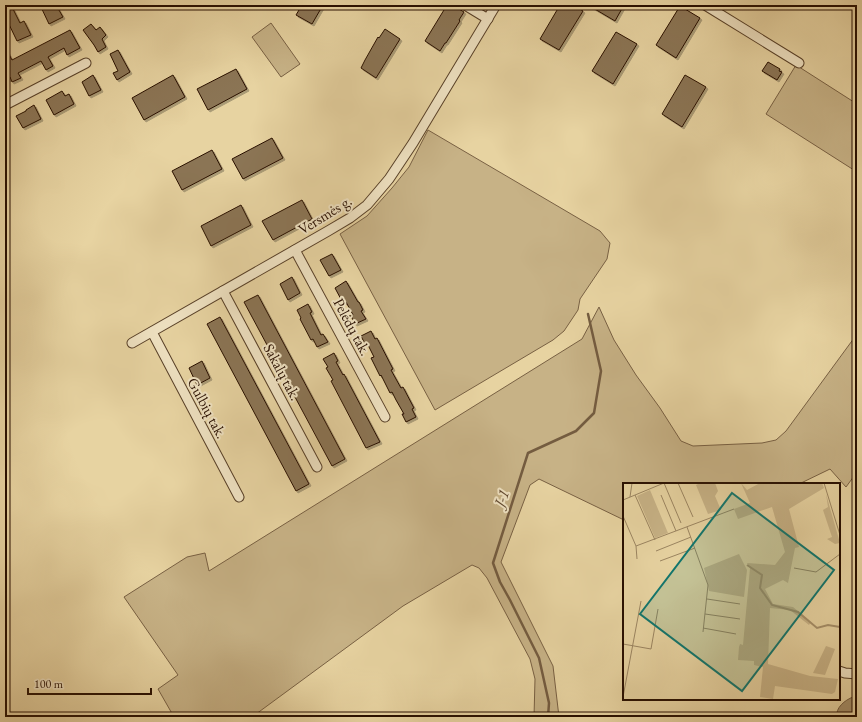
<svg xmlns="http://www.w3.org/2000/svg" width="862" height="722" viewBox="0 0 862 722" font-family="'EB Garamond',serif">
<defs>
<filter id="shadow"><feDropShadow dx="2" dy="2" stdDeviation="0" flood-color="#0004"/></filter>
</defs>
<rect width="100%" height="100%" fill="#e7d3a1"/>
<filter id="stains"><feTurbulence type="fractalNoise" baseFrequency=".005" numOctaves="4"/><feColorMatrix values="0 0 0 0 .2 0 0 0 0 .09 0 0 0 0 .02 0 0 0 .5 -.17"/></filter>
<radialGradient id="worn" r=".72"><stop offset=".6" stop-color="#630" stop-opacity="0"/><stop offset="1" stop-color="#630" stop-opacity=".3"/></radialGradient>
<g fill="#c7b286" stroke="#786043">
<polygon points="271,23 300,64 281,77 252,37"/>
<polygon points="796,65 857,104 857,172 766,114"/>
<polygon points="428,130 600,231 610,243 607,259 580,299 578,310 564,331 553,340 435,410 340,234 367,216 392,188 409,167"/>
<polygon points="599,307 614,340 636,375 660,408 681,441 693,446 762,443 776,440 786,431 857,334 857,472 846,487 830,469 799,484 624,484 624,520 539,479 530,485 501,562 553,666 559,717 534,717 535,679 530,659 487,578 479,568 472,565 403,606 252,717 174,717 158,689 178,675 124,597 187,557 205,553 209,571 582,339"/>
</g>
<path fill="#a6906a" stroke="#745c40" d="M853,697h4v20h-20c-2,-9 8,-17 16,-20z"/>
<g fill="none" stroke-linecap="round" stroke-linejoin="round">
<polyline stroke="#745c40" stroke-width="2.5" points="548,717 549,703 539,658 510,600 500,582 493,563 528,453 576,431 594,413 601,371 588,314"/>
</g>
<g fill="#8b7554" stroke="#280f00" filter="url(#shadow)">
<polygon points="5,5 11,5 20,23 24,21 31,35 17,41 5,16"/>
<polygon points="40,5 56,5 63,17 49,24"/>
<polygon points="302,5 323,5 312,24 296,15"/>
<polygon points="447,5 452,5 464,12 459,20 460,21 446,43 445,43 440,51 425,41"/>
<polygon points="560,5 573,5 583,11 559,50 540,39"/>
<polygon points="588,5 624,5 615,21"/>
<polygon points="680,6 700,18 676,58 656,45"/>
<polygon points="91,24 96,30 100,27 106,35 102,39 106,47 98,52 94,45 83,30"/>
<polygon points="385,29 400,39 376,78 361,68 365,60 378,37 379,38"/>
<polygon points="70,30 80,48 67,55 64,48 48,57 53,66 46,70 41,61 18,73 21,78 12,82 10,77 5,84 5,72 6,71 5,68 5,47 12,60"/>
<polygon points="616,32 637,44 613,84 592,71"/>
<polygon points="118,50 130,72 117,80 113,73 118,71 110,54"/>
<polygon points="768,62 780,69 779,71 782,72 777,80 762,71"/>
<polygon points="236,69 247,89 208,110 197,89"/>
<polygon points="93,75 101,90 89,96 82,82"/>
<polygon points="173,75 185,97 144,120 132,98"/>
<polygon points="685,75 706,87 682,127 662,114"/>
<polygon points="62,91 65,96 69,94 74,104 54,115 46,100"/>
<polygon points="34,105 41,119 23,128 16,116 26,111 26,110"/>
<polygon points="272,138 283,158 243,179 232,159"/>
<polygon points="212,150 222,169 182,190 172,171"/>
<polygon points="302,200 312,219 273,240 262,221"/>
<polygon points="241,205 251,225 211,246 201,226"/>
<polygon points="332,254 341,270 329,276 320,260"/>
<polygon points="292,277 300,293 288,300 280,284"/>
<polygon points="346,281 358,302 359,302 363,310 361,311 366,319 355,324 351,316 353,315 346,302 343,303 335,288"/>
<polygon points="258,295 345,459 332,466 244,302"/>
<polygon points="308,304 312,312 310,313 321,335 323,334 328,342 317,347 313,339 311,340 300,319 301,318 297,310"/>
<polygon points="220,317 309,484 296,491 207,324"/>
<polygon points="371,331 375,339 377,338 393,369 391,370 401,388 403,387 414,408 412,409 416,417 406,422 402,414 404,414 396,400 392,392 390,393 381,375 380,376 371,358 374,357 367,343 365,344 361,336"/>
<polygon points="334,353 338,361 336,362 343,375 344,374 380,442 366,448 331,381 333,380 326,368 328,367 323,359"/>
<polygon points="202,361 210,378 197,385 189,368"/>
</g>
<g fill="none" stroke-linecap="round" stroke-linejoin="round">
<g stroke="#584028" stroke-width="11">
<g id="street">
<polyline points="465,5 488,19"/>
<polyline points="705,5 799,63"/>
<polyline points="5,105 86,63"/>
<polyline points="295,250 385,417"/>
<polyline points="223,291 317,467"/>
<polyline points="152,332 239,497"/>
<polyline points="132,343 328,231 350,218 367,205 389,179 413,143 496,5"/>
<polyline points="839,671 845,673 857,674"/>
</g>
</g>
<use href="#street" stroke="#efe2c2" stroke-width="9"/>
</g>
<g text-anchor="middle" stroke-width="4" stroke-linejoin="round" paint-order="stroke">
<g font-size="15" fill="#280f00" stroke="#efe2c2">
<text transform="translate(325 215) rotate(-32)" y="5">Versmės g.</text>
<text transform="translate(352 327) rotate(62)" y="5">Pelėdų tak.</text>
<text transform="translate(282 372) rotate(62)" y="5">Sakalų tak.</text>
<text transform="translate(207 408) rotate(62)" y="5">Gulbių tak.</text>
</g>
<g font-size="16" font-style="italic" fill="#614930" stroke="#efe2c2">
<text transform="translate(501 498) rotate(-72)" y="6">J-1</text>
</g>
</g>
<g transform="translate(623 483)">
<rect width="217" height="217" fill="#e7d3a1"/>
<path d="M77,0h15l3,8 -3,5 6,14 -13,4 -12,-29zM118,0l6,7 13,-7h62l2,5 -35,21 10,38 -4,1 -7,35 -5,-3 -18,9 8,15 20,3 18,15 -2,3 -19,-15 -20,-2 -2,56 42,12 28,3 -3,13 -3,2 -57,-8 -2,13 -13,-2 3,-30 -9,-2v-4l-16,-1 1,-13 1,-3 3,1 7,-77 -3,-5 28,2 10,-13 -13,-45 -34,12 -4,-10 16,-6zM27,7l18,43 -13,5 -18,-42zM203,11l14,49 -5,1 -8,-5 5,-2 -9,-27 5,-3zM116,71l8,16 -3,27 -35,-6 -5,-23zM203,163l9,3 -10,26 -12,-2z" fill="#c7b286"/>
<path fill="none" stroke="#a6906a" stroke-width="2" d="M124,82l15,10 -2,13 12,17 26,7 19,16 11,-3 12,2"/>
<path fill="none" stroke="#9b8561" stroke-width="1" d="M41,0l17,40M55,0l15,34M201,0l16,52M12,12l20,45M38,12l15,36M7,14l2,-14M0,17l41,-17M0,33l13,30 1,13M64,44l21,58 -5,47M13,63l98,-37M33,68l35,-14M37,78l35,-13M171,85l22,4 24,-18M84,116l33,5M82,131l35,5M80,145l33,6M0,161l28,5 7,-40M0,214l18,-96"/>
<path fill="#0f766e" fill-opacity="0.15" stroke="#0f766e" stroke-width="2" d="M109,10l102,77 -92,121 -102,-77z"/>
<rect width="217" height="217" fill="none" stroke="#280f00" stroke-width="2"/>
</g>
<rect width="862" height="722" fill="none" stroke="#e7d3a1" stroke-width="20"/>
<rect x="6" y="6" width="850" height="710" fill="none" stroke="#280f00" stroke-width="2"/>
<rect x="10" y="10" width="842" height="702" fill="none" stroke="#280f00"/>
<path d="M28 688v6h123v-6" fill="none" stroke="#280f00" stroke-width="2"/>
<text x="34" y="688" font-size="12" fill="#280f00" stroke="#efe2c2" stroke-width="3" paint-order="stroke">100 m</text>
<rect width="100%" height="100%" filter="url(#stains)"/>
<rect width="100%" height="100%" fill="url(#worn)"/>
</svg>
